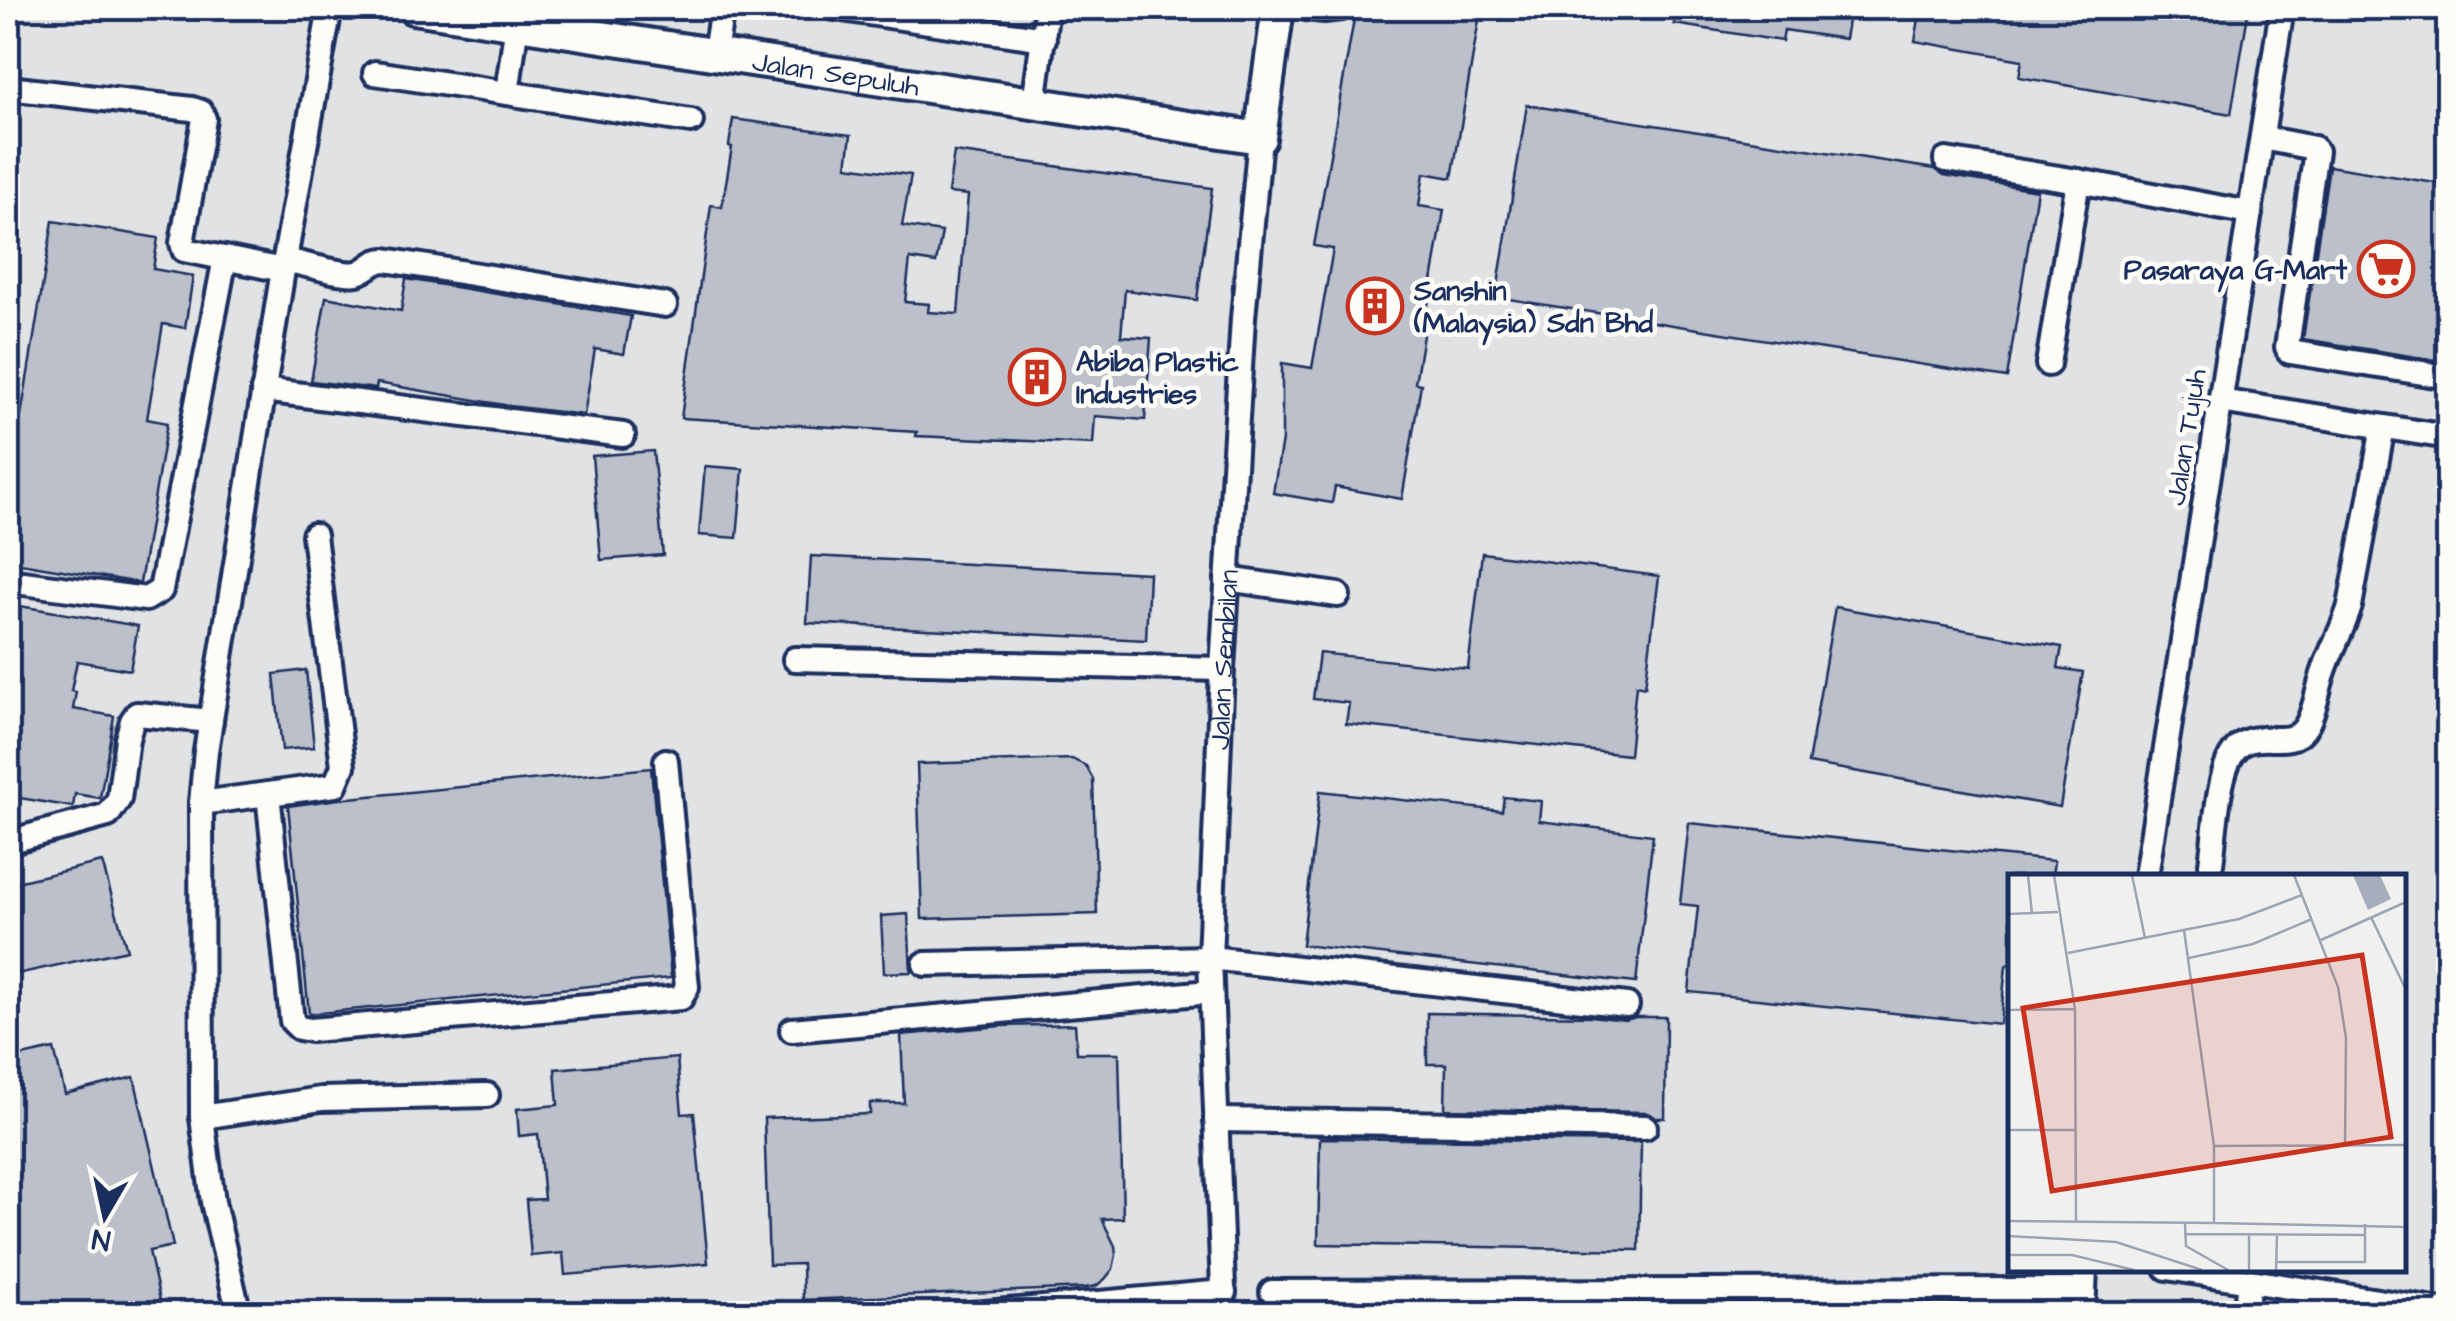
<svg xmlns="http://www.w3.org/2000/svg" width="2456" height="1321" viewBox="0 0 2456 1321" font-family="'Architects Daughter',sans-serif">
<rect width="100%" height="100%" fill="#f0f0ee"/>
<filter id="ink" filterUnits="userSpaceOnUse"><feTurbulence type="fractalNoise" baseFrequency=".01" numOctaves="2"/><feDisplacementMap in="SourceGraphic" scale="20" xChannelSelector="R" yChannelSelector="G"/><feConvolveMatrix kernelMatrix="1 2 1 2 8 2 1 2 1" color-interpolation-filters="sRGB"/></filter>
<g filter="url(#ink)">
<path fill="#e0e2e3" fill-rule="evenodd" d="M8,8h2440v1305l-2440,1zM2011,876h393v392h-393z"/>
<g fill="#bbc0ca" stroke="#1b2f5e" stroke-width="2.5">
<polygon points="1356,8 1481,8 1452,178 1424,173 1419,206 1444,210 1415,383 1421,384 1402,499 1335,487 1332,503 1273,493 1282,440 1282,363 1312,368 1333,249 1314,246"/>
<polygon points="1677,8 1850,8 1845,39 1784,30 1782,41 1674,24"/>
<polygon points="1921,8 2249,8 2231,114 2019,77 2022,60 1915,41"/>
<polygon points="1527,105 1935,169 1944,175 2037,190 2007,378 1496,297"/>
<polygon points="733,119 851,135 847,166 911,175 902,226 942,232 936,263 910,259 905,302 929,304 928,312 958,314 968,195 948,193 954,152 1212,188 1197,300 1125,290 1121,336 1151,338 1145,420 1095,416 1093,444 916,436 917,432 681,418 711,205 722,207 732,147 729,146"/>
<polygon points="2329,166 2448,185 2448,362 2303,339"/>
<polygon points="53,221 158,238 153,269 193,276 185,328 163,324 147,419 167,423 140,583 8,561 8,495"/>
<polygon points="406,279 631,316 624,354 595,349 584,415 510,406 377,383 376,389 311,381 326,297 401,311"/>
<polygon points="653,451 663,555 601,560 592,456"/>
<polygon points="705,466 743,469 737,538 699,535"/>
<polygon points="1482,553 1659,576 1645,687 1636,685 1629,755 1346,724 1349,703 1313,699 1319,653 1468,669"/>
<polygon points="811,556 1149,573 1146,640 807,623"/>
<polygon points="8,604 138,626 130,670 77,661 71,691 76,692 73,709 114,716 100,798 75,794 73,807 8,796"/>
<polygon points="1835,607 2062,647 2058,668 2083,672 2060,807 1808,763"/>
<polygon points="306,670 314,747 282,750 274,674"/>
<polygon points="1072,759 1086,766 1093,779 1097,914 922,919 917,764"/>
<polygon points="651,768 671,978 309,1014 288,806 339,799"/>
<polygon points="1320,791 1502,811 1504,797 1541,801 1539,821 1653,835 1636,983 1302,945"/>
<polygon points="1689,823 2054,861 2052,876 2011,876 2011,962 2006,966 2000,1024 1689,992 1698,906 1680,904"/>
<polygon points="102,862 127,950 8,976 8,884"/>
<polygon points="908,914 911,972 884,973 881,916"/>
<polygon points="1427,1013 1591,1016 1625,1020 1636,1017 1666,1017 1665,1118 1656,1118 1645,1112 1445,1109 1446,1064 1427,1064"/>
<polygon points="1075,1024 1077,1053 1119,1053 1123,1218 1102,1219 1115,1246 1116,1255 1113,1269 1105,1279 1096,1286 1085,1288 803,1300 802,1264 769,1265 764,1118 870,1114 870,1103 904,1103 901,1035 1001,1026"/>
<polygon points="54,1049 65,1094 134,1077 173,1246 149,1251 163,1314 8,1314 8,1059"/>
<polygon points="677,1058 682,1114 694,1113 708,1263 565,1275 563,1253 531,1256 526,1200 544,1199 538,1134 519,1136 517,1109 558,1105 555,1069"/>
<polygon points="1320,1138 1641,1142 1639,1250 1318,1244"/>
<polygon points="1823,1306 1823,1314 1289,1314 1289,1307"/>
</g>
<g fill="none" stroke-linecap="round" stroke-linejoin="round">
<g stroke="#1b2f5e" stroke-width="30">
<g id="minor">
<polyline points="835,8 1044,39"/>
<polyline points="1306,8 1324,10 1341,8"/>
<polyline points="715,53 722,8"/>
<polyline points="375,73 691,121"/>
<polyline points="8,88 192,109 201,112 204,119 182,243 184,250 283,270"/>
<polyline points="507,93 517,23"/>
<polyline points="1034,103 1047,8"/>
<polyline points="2262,138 2314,148 2316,151 2287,347 2290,352 2448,377"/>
<polyline points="1946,160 2078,181 2250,213"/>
<path d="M285,260c16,3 58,16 72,13 11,-3 16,-13 28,-13l280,45"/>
<polyline points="2048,364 2078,181"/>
<polyline points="263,390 623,435"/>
<polyline points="2220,401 2448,437"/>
<polyline points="1227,579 1338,595"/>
<polyline points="8,581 146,599 161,590 225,258"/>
<polyline points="795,659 1222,669"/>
<polyline points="268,794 335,785 343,766 314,535"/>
<polyline points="201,803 268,794 292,1021 299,1028 311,1030 681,998 687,987 666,761"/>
<polyline points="8,842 108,815 119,799 127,739 132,721 137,714 211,721"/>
<path d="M2211,864c4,-28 6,-91 23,-112 6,-9 16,-13 27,-13 14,-1 33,4 43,-10 10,-12 14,-42 20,-58 7,-22 19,-42 26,-65l33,-179"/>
<polyline points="2146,876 2282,8"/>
<polyline points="925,964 1210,958 1627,1005"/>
<polyline points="792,1030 1210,992"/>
<polyline points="202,1117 321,1099 487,1095"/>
<polyline points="1216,1120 1645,1127"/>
<polyline points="2167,1268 2448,1312"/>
<polyline points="1272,1292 2084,1290"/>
<polyline points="239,1314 213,1202 202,1117 201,803 206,751 283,270 330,8"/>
<polyline points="973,1314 1224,1292"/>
<path id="s1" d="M1224,1314l-14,-356 12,-289 21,-351 17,-180"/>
<polyline points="2083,1314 2085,1268"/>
<polyline points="2248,1314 2246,1307 2249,1281"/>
</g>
</g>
<g stroke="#1b2f5e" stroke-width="38">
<g id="major">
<path id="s2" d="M413,8l847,130 18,-130"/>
</g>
</g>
<use href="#minor" stroke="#fdfcf7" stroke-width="22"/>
<use href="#major" stroke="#fdfcf7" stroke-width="30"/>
</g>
</g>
<defs>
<g id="supermarket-ring" transform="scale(2.875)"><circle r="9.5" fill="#fdfcf7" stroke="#c8321e" stroke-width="1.5"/><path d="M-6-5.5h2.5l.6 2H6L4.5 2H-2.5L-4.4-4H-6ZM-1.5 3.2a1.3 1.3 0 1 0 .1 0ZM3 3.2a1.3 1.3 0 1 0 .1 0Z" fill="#c8321e"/></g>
<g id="building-ring" transform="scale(2.875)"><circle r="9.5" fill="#fdfcf7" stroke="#c8321e" stroke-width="1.5"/><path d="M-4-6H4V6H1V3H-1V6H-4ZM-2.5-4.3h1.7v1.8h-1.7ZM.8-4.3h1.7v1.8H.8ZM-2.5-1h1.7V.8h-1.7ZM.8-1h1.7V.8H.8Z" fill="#c8321e"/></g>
</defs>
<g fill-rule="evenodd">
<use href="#supermarket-ring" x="2386" y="269"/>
<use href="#building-ring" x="1375" y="306"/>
<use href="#building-ring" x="1037" y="377"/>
</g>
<g text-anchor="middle" stroke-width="9" stroke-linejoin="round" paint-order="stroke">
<g font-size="28" fill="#1b2f5e" stroke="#fdfcf7">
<text dy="10" stroke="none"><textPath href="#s2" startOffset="428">Jalan Sepuluh</textPath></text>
<text transform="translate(2185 437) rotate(-81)" y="10">Jalan Tujuh</text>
<text dy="10" stroke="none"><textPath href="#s1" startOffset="655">Jalan Sembilan</textPath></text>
</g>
<g font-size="28" font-weight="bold" fill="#1b2f5e" stroke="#fdfcf7" text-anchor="start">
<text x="2347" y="279" text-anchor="end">Pasaraya G-Mart</text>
<text x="1414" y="300">Sanshin<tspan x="1414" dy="32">(Malaysia) Sdn Bhd</tspan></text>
<text x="1076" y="371">Abiba Plastic<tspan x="1076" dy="32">Industries</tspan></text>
</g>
</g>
<g transform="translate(2008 874)">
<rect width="398" height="398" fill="#f0f0ee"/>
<path d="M345,1h27l11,24 -23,11z" fill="#a7adbd"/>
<path fill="none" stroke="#9ba3b4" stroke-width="2.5" d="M20,1l4,39M46,1l21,134 1,213M124,1l13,63M286,1l44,112 8,51 -1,107M0,40l50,-2M363,43l35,73M176,56l30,216M313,66l85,-38M60,79l171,-34 63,-24M181,84l64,-14 59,-25M0,136l67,-1M0,256h67M0,347l206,2v-77l192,-1M177,349l1,23 42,24M206,349l192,4M177,360l180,1M241,361v35M0,362l108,6 86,28M0,381h64l62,15M268,388h89v-38M268,396l1,-35"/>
<path fill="#c8321e" fill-opacity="0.15" stroke="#c8321e" stroke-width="5" d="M354,81l29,182 -339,54 -29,-183z"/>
<rect width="398" height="398" fill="none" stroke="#1b2f5e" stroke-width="5"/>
</g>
<rect width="2456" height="1321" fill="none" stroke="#fdfcf7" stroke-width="40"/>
<rect x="20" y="20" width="2416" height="1281" fill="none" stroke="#1b2f5e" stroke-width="4" filter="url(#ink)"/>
<g transform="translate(105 1216) rotate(189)" stroke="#fdfcf7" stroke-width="8" paint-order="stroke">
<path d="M0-8L18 38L0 25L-18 38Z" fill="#1b2f5e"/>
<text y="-15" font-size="28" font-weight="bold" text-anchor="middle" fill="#1b2f5e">N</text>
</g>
</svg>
